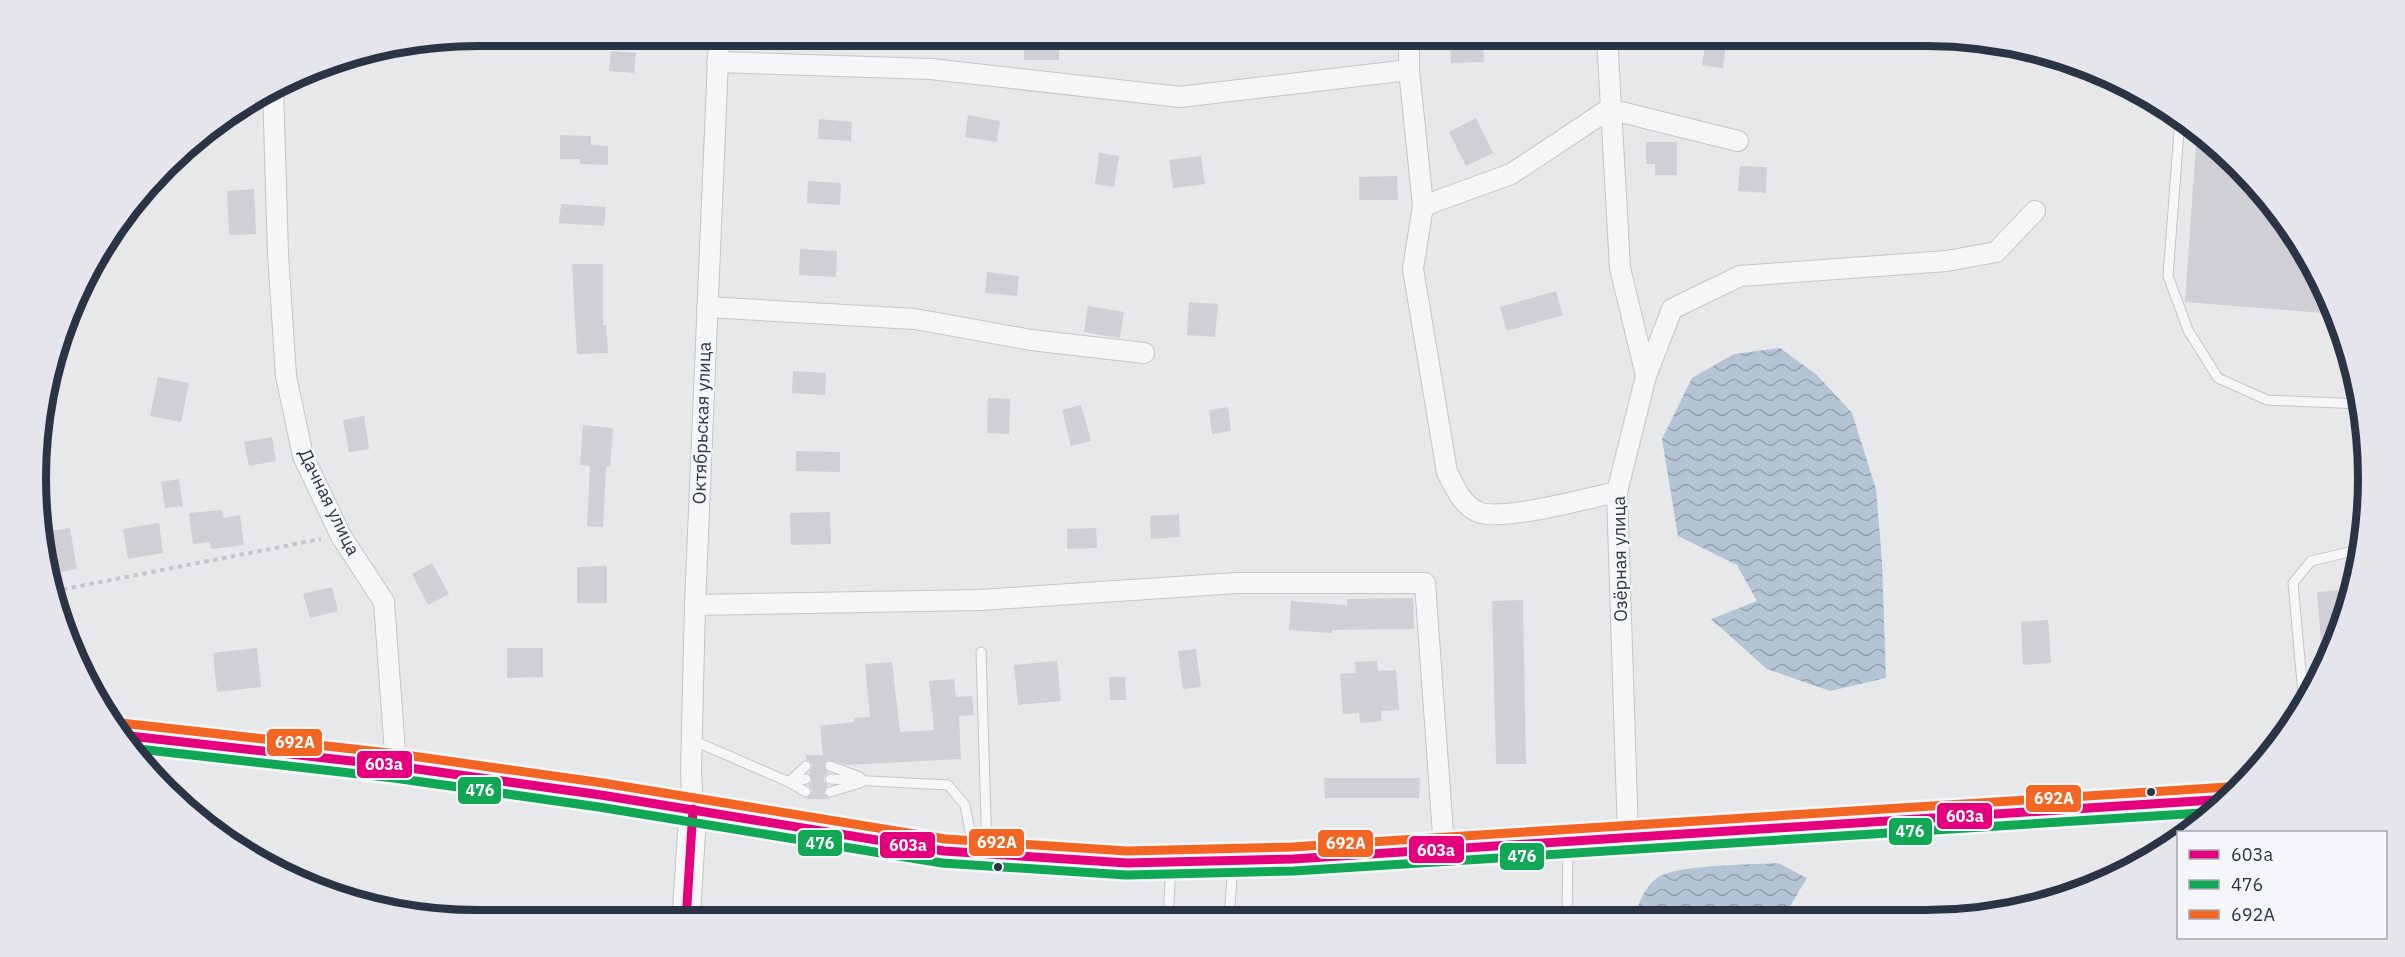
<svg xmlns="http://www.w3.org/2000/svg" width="2405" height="957" viewBox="0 0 2405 957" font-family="'IBM Plex Sans',sans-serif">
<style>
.water{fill:url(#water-waves)}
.building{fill:#ced0d3}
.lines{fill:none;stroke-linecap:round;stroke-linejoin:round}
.service-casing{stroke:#c4c6c8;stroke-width:11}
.minor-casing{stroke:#c4c6c8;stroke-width:22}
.tertiary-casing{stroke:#c4c6c8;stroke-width:26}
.secondary-casing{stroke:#c4c6c8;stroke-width:29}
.path{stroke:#c5c6ca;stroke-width:4;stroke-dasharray:4.5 4.5;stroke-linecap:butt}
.service{stroke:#f5f6f7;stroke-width:9}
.minor{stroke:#f5f6f7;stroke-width:20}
.tertiary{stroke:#f5f6f7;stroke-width:24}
.secondary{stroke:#f8f8f8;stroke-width:27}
.bus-1-casing{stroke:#f4f6f9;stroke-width:14}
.bus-2-casing{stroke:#f4f6f9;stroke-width:14}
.bus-3-casing{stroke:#f4f6f9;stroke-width:14}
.bus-1{stroke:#e5007d;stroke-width:9}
.bus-2{stroke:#10a855;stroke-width:9}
.bus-3{stroke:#f26522;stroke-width:9}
.bus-dot{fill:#2b3445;stroke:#f4f6f9;stroke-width:2}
.labels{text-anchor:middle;stroke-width:5;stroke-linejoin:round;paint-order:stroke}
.street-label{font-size:18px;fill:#2b3445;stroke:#f4f6f9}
.rim{fill:none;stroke:#2b3445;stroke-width:8}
.line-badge{stroke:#f4f6f9;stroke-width:2}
.badge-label{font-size:16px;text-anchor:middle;font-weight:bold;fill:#fff}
</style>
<defs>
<pattern id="water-waves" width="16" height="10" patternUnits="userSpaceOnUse" patternTransform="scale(1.5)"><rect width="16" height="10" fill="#b4c4d5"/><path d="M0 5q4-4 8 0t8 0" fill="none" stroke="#93a0af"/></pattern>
</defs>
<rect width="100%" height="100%" fill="#e6e8ea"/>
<!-- water -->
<g class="water">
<path d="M1780,348L1817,375L1852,413L1876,489L1882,561L1886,678L1830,691L1767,669L1711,619L1757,601L1737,565L1678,536L1662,439L1692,378L1734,354Z"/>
<path d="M1778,863L1807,878L1783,918H1635C1639,902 1643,889 1657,878C1677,864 1752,865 1778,863Z"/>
</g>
<!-- building -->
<g class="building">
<rect x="1024" y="36" width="35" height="24"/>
<path d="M1483,40L1484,62L1451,63L1450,42Z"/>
<path d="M1706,40L1726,43L1723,68L1702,65Z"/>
<path d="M611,51L636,53L634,73L609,71Z"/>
<path d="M968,115L1000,121L997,142L965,137Z"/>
<path d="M1476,118L1493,153L1466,166L1449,132Z"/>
<path d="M819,119L852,122L851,141L818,139Z"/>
<path d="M2197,131L2218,146L2277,209L2323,282L2335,314L2185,302Z"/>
<path d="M560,135L591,136V145L608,146V165L580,164V159H560Z"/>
<path d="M1646,142H1677V175H1655V164H1646Z"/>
<path d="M1099,153L1119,156L1114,187L1095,184Z"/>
<path d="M1201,156L1205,184L1173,188L1169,160Z"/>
<path d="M1740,166L1767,167L1766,193L1738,191Z"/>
<path d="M1397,176L1398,200H1359V177Z"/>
<path d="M808,181L841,183L840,205L807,203Z"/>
<path d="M254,189L256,234L229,235L227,191Z"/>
<path d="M561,204L606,207L604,226L559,223Z"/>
<path d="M800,249L837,251L836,277L799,275Z"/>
<path d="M572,264H603V325H606L608,353L577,354Z"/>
<path d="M987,272L1019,276L1017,296L985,293Z"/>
<path d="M1556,291L1563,315L1507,331L1500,307Z"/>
<path d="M1189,302L1218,304L1215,337L1187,335Z"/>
<path d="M1088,306L1124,312L1120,338L1084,332Z"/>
<path d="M793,371L826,373L825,395L792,393Z"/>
<path d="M158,377L189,383L181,422L150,416Z"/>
<path d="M988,398L1010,399L1009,434L987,433Z"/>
<path d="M1081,405L1091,441L1071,446L1062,410Z"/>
<path d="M1228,407L1231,431L1212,434L1209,410Z"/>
<path d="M364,416L369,449L349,452L343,420Z"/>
<path d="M583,425L613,428L610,467H606L603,527L587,526L590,466L580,465Z"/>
<path d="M272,437L276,461L249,466L244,442Z"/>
<path d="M796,451L840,452V472L796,471Z"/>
<path d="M179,479L183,506L165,508L161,482Z"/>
<path d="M222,510L223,518L240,515L244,545L211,549L210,542L193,544L189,513Z"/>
<path d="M830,512L831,544L791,545L790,513Z"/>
<path d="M1179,514L1180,537L1151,539L1150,516Z"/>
<path d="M159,523L163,553L128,559L123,529Z"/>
<path d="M70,528L77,569L48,574L44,564L43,532Z"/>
<path d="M1096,528L1097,548L1067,549V529Z"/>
<path d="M432,563L449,594L428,605L412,574Z"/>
<path d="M607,566V603H577V567Z"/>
<path d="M332,587L338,611L310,618L303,594Z"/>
<path d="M2353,589L2346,620L2323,666L2317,592Z"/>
<path d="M1413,598L1414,629L1332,630V633L1289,630L1291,601L1347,605V599Z"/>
<path d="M1523,600L1526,764H1496L1492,601Z"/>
<path d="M2048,620L2051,663L2023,665L2021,622Z"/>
<path d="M257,648L261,687L217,692L213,653Z"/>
<path d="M507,648H543V677L507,678Z"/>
<path d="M1196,649L1201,687L1183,689L1178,651Z"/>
<path d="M1057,661L1061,701L1018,705L1014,665Z"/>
<path d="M1377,661L1378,671L1396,670L1399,710L1381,711L1382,721L1360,723L1359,713L1343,714L1340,674L1356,673L1355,662Z"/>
<path d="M892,662L900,732L934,730L929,681L954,679L956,697L972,696L974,715L959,716L961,759L846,765L828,760L824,764L828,773L824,776V782L828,785L823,793L830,799H806L813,791L808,785L812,781L809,773L813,765L806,759V755H823L820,726L854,722V718L870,717L865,664Z"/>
<path d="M1109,677H1125L1126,700H1110Z"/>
<path d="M1324,778H1420L1419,798H1325Z"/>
</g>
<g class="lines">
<!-- service casing -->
<g class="service-casing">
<g id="service">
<path d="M2180,118L2168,276L2188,330L2218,378L2267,400L2361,404"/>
<path d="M981,652L987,853"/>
<path d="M2304,705L2293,583L2311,561L2362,549"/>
<path d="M692,740L789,782L806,766"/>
<path d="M830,766L860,777"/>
<path d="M806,779L789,782L806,792"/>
<path d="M830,779L948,785L965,805L974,852"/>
<path d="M830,792L860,783"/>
<path d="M1567,918L1568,843"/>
<path d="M1168,919L1171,865"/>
<path d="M1229,919L1233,864"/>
</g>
</g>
<!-- minor casing -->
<g class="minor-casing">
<g id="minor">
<path d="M1409,36V70L1423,206L1413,269L1447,472C1454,486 1462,505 1478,512C1502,522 1588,498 1617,492"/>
<path d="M1607,36L1620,268L1646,376L1617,492L1628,836"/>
<path d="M717,62L931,69L1180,97L1409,70"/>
<path d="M273,88L278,254L286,376L303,456L341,536L384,602L396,766"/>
<path d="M1423,206L1511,174L1609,109L1738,141"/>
<path d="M707,307L915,319L1031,340L1144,353"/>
<path d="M1646,376L1672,309L1740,276L1947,261L1996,252L2035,211"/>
<path d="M695,605L980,600L1237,583H1425L1444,848"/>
<path d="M693,809L691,772L695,605L719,36"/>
</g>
</g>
<!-- tertiary casing -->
<g class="tertiary-casing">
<path id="tertiary" d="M120,735L424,770L693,809"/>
</g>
<!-- secondary casing -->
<g class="secondary-casing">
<path id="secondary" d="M686,920L693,809L974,854L1127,863H1204L2229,799"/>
</g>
<!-- path -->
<path class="path" d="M54,591L321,539"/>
<!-- service -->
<use href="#service" class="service"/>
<!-- minor -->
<use href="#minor" class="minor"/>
<!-- tertiary -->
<use href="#tertiary" class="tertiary"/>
<!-- secondary -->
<use href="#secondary" class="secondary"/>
<!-- bus-1 casing -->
<g class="bus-1-casing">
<g id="bus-1">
<path d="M121,735L396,766L601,795L944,851L1127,863L1293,859L2229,799"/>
<path d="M686,920L693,809"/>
</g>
</g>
<!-- bus-2 casing -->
<g class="bus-2-casing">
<path id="bus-2" d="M130,748L394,778L599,807L942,863L1126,875L1294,871L2217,812"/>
</g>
<!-- bus-3 casing -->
<g class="bus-3-casing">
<path id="bus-3" d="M121,723L398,754L603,783L945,839L1127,851L1292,847L2228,787"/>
</g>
<!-- bus-1 -->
<use href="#bus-1" class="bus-1"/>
<!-- bus-2 -->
<use href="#bus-2" class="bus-2"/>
<!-- bus-3 -->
<use href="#bus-3" class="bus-3"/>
</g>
<!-- markers -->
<g class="bus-dot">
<circle cx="2151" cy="792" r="5"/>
<circle cx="998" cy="867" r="5"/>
</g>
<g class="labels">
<!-- street labels -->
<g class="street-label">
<text transform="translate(702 423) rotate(-88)" y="6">Октябрьская улица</text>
<text transform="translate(329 502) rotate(64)" y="6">Дачная улица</text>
<text transform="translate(1620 559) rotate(-91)" y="6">Озёрная улица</text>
</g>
</g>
<!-- crop -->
<path d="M0 0H2405V957H0ZM478 46H1926A432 432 0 0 1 2358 478V478A432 432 0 0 1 1926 910H478A432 432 0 0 1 46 478V478A432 432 0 0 1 478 46Z" fill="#e4e6eb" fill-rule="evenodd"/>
<path class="rim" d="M478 46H1926A432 432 0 0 1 2358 478V478A432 432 0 0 1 1926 910H478A432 432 0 0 1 46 478V478A432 432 0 0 1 478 46Z"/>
<g class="line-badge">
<rect x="266" y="728" width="57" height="29" rx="6" fill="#f26522"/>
<rect x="356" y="750" width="57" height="29" rx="6" fill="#e5007d"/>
<rect x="457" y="776" width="45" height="29" rx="6" fill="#10a855"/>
<rect x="2025" y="784" width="57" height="29" rx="6" fill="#f26522"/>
<rect x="1936" y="802" width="57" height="28" rx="6" fill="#e5007d"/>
<rect x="1888" y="817" width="45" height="29" rx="6" fill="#10a855"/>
<rect x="968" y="828" width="57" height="29" rx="6" fill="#f26522"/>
<rect x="797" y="829" width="46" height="28" rx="6" fill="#10a855"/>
<rect x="1317" y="829" width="57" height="29" rx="6" fill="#f26522"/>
<rect x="879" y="831" width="57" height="28" rx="6" fill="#e5007d"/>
<rect x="1408" y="835" width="57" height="29" rx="6" fill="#e5007d"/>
<rect x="1499" y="842" width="46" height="29" rx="6" fill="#10a855"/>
</g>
<g class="badge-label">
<text x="295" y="748">692А</text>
<text x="384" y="770">603а</text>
<text x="480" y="796">476</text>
<text x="2054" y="804">692А</text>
<text x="1965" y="822">603а</text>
<text x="1910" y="837">476</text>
<text x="997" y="848">692А</text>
<text x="820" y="849">476</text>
<text x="1346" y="849">692А</text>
<text x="908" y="851">603а</text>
<text x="1436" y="856">603а</text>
<text x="1522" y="862">476</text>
</g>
<!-- legend -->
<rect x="2177" y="831" width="210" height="108" fill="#f4f6f9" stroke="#a4a8b1" stroke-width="1.5"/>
<rect x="2189" y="850" width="30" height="9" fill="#e5007d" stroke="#a4a8b1" stroke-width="1.5"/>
<text x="2231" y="861" font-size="18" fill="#2b3445">603а</text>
<rect x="2189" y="880" width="30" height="9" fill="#10a855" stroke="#a4a8b1" stroke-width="1.5"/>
<text x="2231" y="891" font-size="18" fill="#2b3445">476</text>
<rect x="2189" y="910" width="30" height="9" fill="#f26522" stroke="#a4a8b1" stroke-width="1.5"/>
<text x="2231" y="921" font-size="18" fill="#2b3445">692А</text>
</svg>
